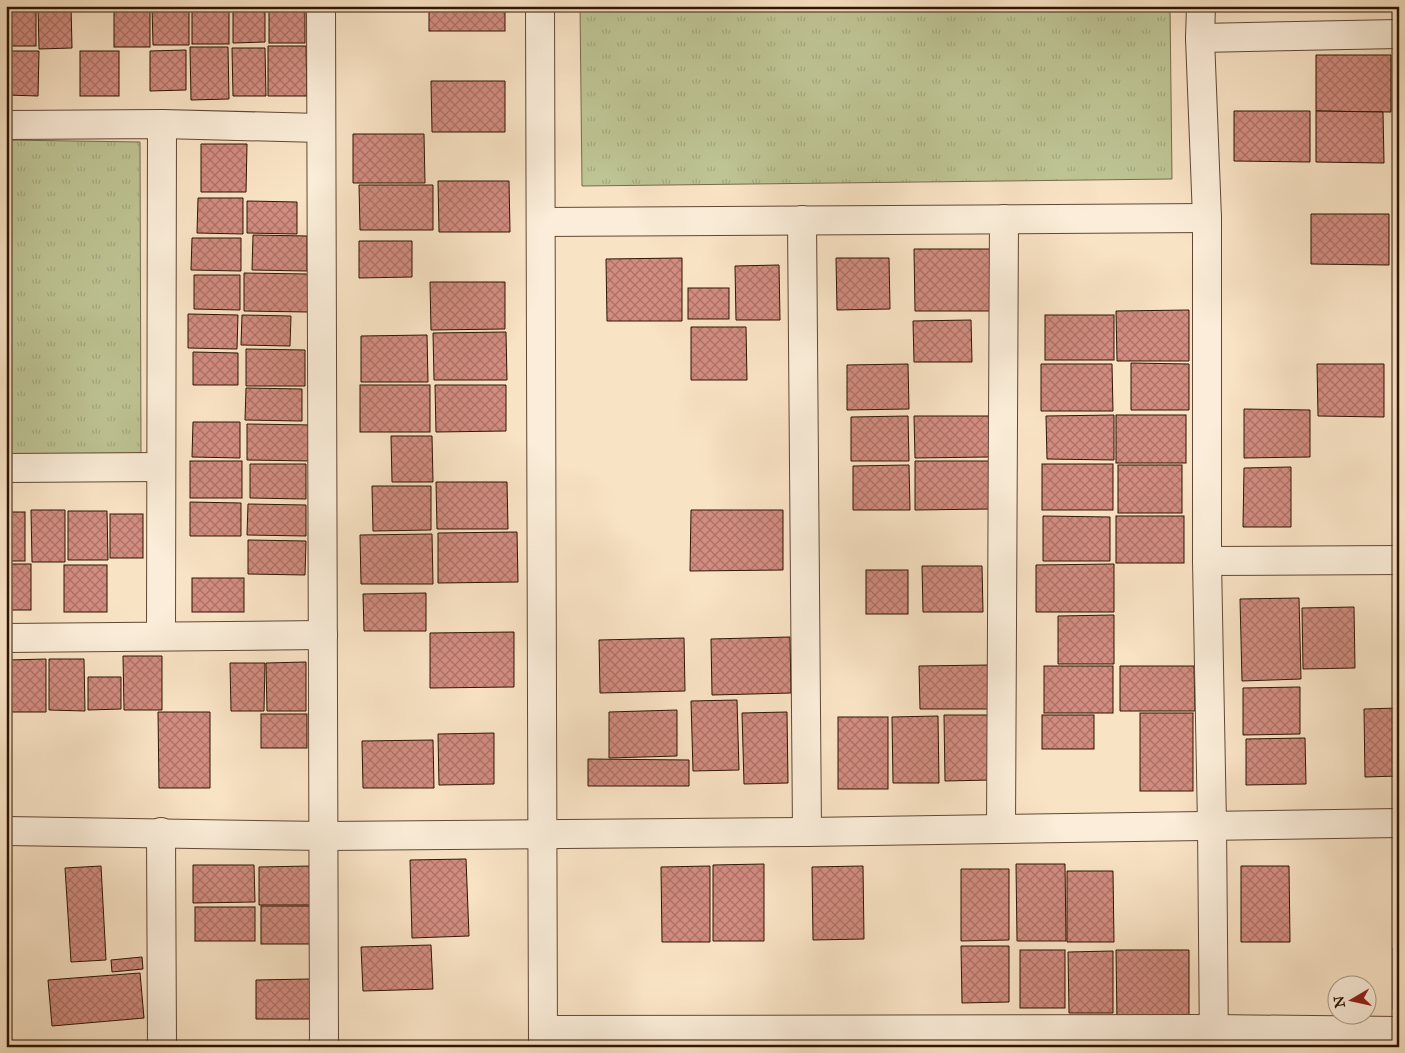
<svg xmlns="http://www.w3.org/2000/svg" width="1405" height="1053" viewBox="0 0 1405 1053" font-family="'IM FELL Great Primer',serif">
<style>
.grass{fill:url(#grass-tufts);stroke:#766c4c}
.building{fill:url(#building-cross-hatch);stroke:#2e1503}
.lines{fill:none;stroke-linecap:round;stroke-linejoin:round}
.street-casing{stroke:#614834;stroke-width:30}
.street{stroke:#fbedd9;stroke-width:28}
</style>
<defs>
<pattern id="grass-tufts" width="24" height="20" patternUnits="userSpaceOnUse" patternTransform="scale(1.25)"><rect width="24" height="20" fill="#bec494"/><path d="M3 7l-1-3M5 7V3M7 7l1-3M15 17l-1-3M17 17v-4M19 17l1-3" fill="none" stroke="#a4a87e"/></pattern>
<pattern id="building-cross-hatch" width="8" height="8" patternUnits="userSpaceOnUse" patternTransform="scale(1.25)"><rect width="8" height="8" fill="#d28c80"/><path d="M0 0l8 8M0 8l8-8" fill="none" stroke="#ab7167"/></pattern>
</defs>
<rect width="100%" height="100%" fill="#f9e3c5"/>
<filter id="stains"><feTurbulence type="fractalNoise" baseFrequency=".004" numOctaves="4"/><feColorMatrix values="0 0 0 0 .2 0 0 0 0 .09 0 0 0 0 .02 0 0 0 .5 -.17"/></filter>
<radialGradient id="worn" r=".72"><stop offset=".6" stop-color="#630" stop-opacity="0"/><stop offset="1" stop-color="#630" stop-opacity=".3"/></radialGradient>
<!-- grass -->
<g class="grass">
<path d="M580,6H1170L1172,179L582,186Z"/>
<path d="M6,140L140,142L141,457L6,456Z"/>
</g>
<!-- building -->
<g class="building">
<rect x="6" y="6" width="30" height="40"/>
<path d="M38,6H71L72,48L39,49Z"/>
<rect x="114" y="6" width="36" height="41"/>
<path d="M152,6H189V45H153Z"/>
<rect x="192" y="6" width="37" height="38"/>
<path d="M233,6H265V42L233,43Z"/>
<rect x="269" y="6" width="36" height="37"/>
<rect x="429" y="6" width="76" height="25"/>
<path d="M268,46H306L307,96H268Z"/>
<path d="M190,47H228L229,99L191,100Z"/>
<path d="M232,48H265L266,96H233Z"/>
<path d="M186,50V90L150,91V51Z"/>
<path d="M6,51H39L38,96L6,95Z"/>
<rect x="80" y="51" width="39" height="45"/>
<path d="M1316,55H1391V112L1316,111Z"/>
<path d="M431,81H505V132H432Z"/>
<path d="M1234,111H1310V162L1234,161Z"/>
<path d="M1316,111L1383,112L1384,163L1316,162Z"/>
<path d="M353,134H424L425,183H353Z"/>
<path d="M201,144H247L246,192H201Z"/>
<path d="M438,181H509L510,232H439Z"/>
<path d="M359,185H433V230H360Z"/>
<path d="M198,198H243V234L197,233Z"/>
<path d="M247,201L297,202V234L247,233Z"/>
<path d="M1311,214H1389V265L1311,264Z"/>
<path d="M253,235L307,236V271L252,270Z"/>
<path d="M192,238H241V271L191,270Z"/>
<path d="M359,241H412V277L359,278Z"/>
<path d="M914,249H996L997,311H915Z"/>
<path d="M682,258V321H607L606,259Z"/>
<path d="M836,258H889L890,309L837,310Z"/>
<path d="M779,265L780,320H736L735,266Z"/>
<path d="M244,273L308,274V312L244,311Z"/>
<path d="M194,275H240V310L194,309Z"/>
<path d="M430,282H505V329L431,330Z"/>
<rect x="688" y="288" width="41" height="31"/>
<path d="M1189,310V361H1117L1116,311Z"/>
<path d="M188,314L238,315L237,349L188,348Z"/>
<path d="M242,315L291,316L290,346L241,345Z"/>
<rect x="1045" y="315" width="69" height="45"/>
<path d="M971,320L972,362H914L913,321Z"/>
<path d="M691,327H746L747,380H691Z"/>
<path d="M506,332L507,380H434L433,333Z"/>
<path d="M427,335L428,382H361V336Z"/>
<path d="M246,349L305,350V386H246Z"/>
<path d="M193,352L238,353V385H193Z"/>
<path d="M1131,363L1189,364V410H1131Z"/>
<path d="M908,364L909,409L847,410V365Z"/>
<path d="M1041,364H1112L1113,411H1041Z"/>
<path d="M1317,364H1384V417L1318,416Z"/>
<rect x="360" y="385" width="70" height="47"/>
<path d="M435,385H506V431L436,432Z"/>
<path d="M246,388L302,389V421L245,420Z"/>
<path d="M1244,409L1310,410V457L1244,458Z"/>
<path d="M1114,415V460L1047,459L1046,416Z"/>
<rect x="1116" y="415" width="70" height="48"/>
<path d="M908,416L909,461H851V417Z"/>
<path d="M914,416H989V457L915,458Z"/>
<path d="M193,422H240V458L192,457Z"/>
<path d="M247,424L313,425L312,461L247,460Z"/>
<path d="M391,436H432L433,482H392Z"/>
<rect x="190" y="461" width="52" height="37"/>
<path d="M915,461H990V509L915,510Z"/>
<path d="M250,464H306V499L250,498Z"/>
<rect x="1042" y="464" width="71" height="46"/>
<path d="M909,465L910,510H853V466Z"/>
<rect x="1118" y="465" width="64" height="48"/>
<path d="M1291,467V527H1243L1244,468Z"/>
<path d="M436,482H507L508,529H437Z"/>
<path d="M372,486H431V530L373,531Z"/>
<path d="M190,502L241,503V536H190Z"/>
<path d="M248,504L306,505V536L247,535Z"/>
<path d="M31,510H65V562H32Z"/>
<path d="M691,510H783V570L690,571Z"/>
<path d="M68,511H107L108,560H68Z"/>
<rect x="6" y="512" width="19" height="49"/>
<rect x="110" y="514" width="33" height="44"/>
<path d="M1043,516L1110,517V561H1043Z"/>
<rect x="1116" y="516" width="68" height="47"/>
<path d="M517,532L518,582L438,583V533Z"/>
<path d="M432,534L433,584H361L360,535Z"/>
<path d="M248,540L306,541L305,575L248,574Z"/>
<rect x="6" y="564" width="25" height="46"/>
<path d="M1114,564V612H1036V565Z"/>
<rect x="64" y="565" width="43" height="47"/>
<path d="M922,566H982L983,612H923Z"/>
<rect x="866" y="570" width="42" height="44"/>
<rect x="192" y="578" width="52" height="34"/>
<path d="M426,593V631H364L363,594Z"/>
<path d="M1299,598L1301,679L1242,681L1240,599Z"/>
<path d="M1354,607L1355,668L1303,669L1302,608Z"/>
<path d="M1114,615V664H1058V616Z"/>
<path d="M514,632V687L430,688V633Z"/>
<path d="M790,637L791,693L712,695L711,639Z"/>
<path d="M684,638L685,691L600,693L599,640Z"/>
<path d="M123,656H162V710H124Z"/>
<path d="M46,659V712H9V660Z"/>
<path d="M49,659H84L85,711L49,710Z"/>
<path d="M306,662V711H267L266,663Z"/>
<path d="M230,663H265L264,711H231Z"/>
<path d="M989,665L990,709H920L919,666Z"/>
<rect x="1044" y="666" width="69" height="47"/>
<path d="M1120,666H1194L1195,711H1120Z"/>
<path d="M88,677H121V709L88,710Z"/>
<path d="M1300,687V734L1243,735V688Z"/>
<path d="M737,700L739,770L693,771L691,701Z"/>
<path d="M1399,708V776L1365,777L1364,709Z"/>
<path d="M677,710V756L609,758V712Z"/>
<path d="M158,712H210V788H159Z"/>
<path d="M787,712L788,783L744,784L742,713Z"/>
<rect x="1140" y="713" width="53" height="78"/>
<rect x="261" y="714" width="46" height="34"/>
<path d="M944,715H990L991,780L945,781Z"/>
<rect x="1042" y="715" width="52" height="34"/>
<path d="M938,716L939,783H893L892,717Z"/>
<rect x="838" y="717" width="50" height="72"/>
<path d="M494,733V784L439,785L438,734Z"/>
<path d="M1305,738L1306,784L1246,785V739Z"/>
<path d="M433,740L434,788H363L362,741Z"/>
<path d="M588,759L689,760V786H588Z"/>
<path d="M466,859L469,936L412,938L410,860Z"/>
<path d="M764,864V941H713V865Z"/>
<path d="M1016,864H1065L1066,941H1017Z"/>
<path d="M193,865H254L255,902L193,903Z"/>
<path d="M101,866L106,960L71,962L65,868Z"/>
<path d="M311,866V905H259V867Z"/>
<path d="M710,866V942H662L661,867Z"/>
<path d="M863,866L864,939L813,940L812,867Z"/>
<path d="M1241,866H1289L1290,942H1241Z"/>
<path d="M961,869H1009V940L961,941Z"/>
<path d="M1067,871H1113L1114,942H1067Z"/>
<rect x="261" y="906" width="50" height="38"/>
<rect x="195" y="907" width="60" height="34"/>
<path d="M431,945L433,989L363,991L361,947Z"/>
<path d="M961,946H1009V1002L962,1003Z"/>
<rect x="1393" y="948" width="6" height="61"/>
<rect x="1020" y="950" width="45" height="58"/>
<path d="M1116,950H1189V1021H1117Z"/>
<path d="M1113,951V1013H1069L1068,952Z"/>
<path d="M142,957L143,969L112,972L111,960Z"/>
<path d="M140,973L144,1018L52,1026L48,980Z"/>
<path d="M311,979L312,1019H256V980Z"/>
<rect x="436" y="1042" width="69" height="5"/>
<path d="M429,1045V1047H360Z"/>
</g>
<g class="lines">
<!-- street casing -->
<g class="street-casing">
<g id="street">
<path d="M321,6L324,1047"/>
<path d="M540,6L543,1047"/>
<path d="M1201,6L1200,38L1207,218V561L1212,825L1214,1047"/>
<path d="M1200,38L1399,34"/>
<path d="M6,125L162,124L320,128"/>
<path d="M802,220L807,832"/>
<path d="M541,222L1207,218"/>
<path d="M6,468L161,467"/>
<path d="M1207,561L1399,560"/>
<path d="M161,636L162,124"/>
<path d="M6,638L323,635"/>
<path d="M1001,828L1004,219"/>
<path d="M6,831L324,836L807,832L1399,823"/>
<path d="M161,832L162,1047"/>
<path d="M543,1030L1214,1029L1399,1031"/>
</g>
</g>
<!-- street -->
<use href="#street" class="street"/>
</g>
<!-- margin -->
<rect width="1405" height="1053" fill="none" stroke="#f9e3c5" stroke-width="25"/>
<rect x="8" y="8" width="1390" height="1038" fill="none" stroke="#2e1503" stroke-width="2.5"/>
<rect x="12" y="12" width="1380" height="1028" fill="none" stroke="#2e1503"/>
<!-- north arrow -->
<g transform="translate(1352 1000) rotate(261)"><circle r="24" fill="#fbedd9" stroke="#a99783"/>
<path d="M0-4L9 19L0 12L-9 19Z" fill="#8f2418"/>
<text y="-8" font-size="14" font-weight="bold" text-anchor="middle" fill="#2e1503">N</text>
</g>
<rect width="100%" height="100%" filter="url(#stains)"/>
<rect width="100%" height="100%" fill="url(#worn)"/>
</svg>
